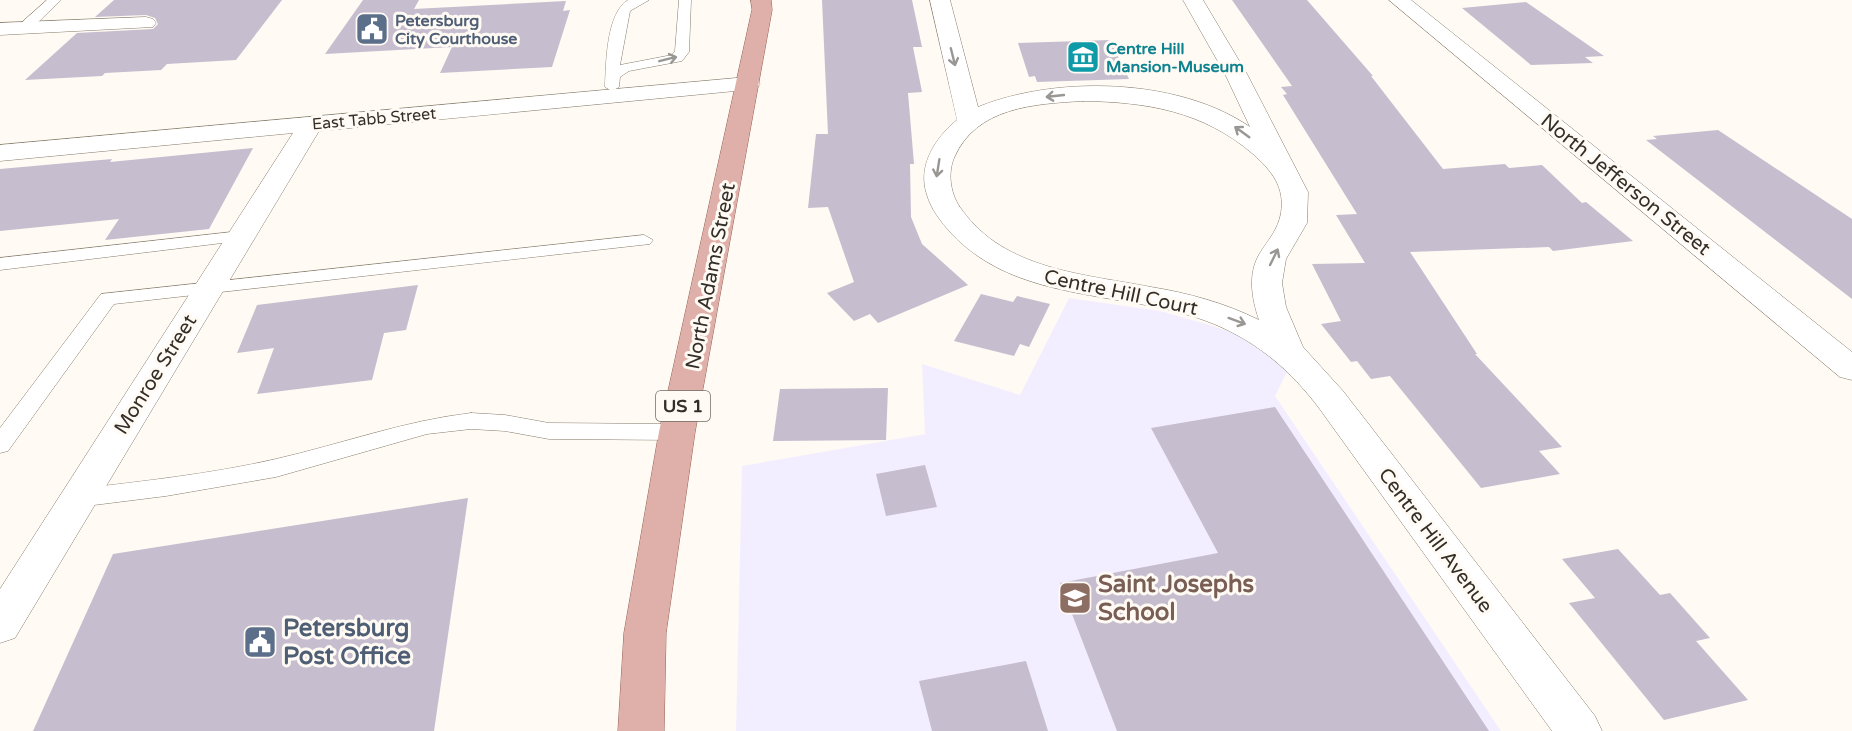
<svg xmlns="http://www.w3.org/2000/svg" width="1852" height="731" viewBox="0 0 1852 731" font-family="'Varela Round',sans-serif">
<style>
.education{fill:#f3eeff}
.building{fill:#c6bdcf}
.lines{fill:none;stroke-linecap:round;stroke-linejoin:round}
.lane-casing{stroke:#867c6c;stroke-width:1}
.street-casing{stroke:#867c6c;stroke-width:1}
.primary-casing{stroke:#956056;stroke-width:1}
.lane{fill:#fff;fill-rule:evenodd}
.street{fill:#fff;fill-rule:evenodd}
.primary{fill:#dfb0a9;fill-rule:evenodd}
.oneway{stroke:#999794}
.labels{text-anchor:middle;stroke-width:6;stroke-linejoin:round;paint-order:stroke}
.far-service-label{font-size:16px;font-weight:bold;fill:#4e5e75;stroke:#fffaf3;text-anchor:start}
.far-culture-label{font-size:16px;font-weight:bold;fill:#0d838f;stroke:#fffaf3;text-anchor:start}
.far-street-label{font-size:16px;fill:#332f28;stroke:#fffaf3}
.shield{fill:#fffaf3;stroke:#706c65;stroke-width:1.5}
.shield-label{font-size:18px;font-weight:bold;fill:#332f28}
.street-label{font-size:20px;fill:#332f28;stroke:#fffaf3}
.near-education-label{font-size:24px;font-weight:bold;fill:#785e54;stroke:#fffaf3;text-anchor:start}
.near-service-label{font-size:24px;font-weight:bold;fill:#4e5e75;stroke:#fffaf3;text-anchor:start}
</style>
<rect width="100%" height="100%" fill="#fffaf3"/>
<!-- education -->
<path class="education" d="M1069,298L1160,311L1210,325L1247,338L1288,370L1275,396L1501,731H736L742,466L925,434L922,364L1020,395Z"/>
<!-- building -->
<g class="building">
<path d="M114,0H282L236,60L167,64L161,70L105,73L102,76L25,80L77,33L153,29L158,24L155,18L146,15L95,17Z"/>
<path d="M363,0H419L414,9L566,1L563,11L570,10L552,67L440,73L452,47L325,54Z"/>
<path d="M822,0H912L922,47H913L922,92L908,93L914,164H910L911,217L922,244L968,285L878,323L870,314L854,321L827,293L854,282L828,207L808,208L816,134H828Z"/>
<path d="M1232,0H1307L1373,76H1371L1443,169L1505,164L1509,168L1542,165L1582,203L1586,202L1633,241L1553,251L1549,247L1410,252L1477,354H1475L1562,447L1539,451L1560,474L1481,488L1390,376L1371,379L1357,361L1351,362L1321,324L1341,321L1312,264L1365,263L1336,215L1357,214L1283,95L1287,94L1281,87L1292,86Z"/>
<path d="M1526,2L1604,56L1585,57L1593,63L1531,65L1462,8Z"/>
<path d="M1110,40L1129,79L1037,82L1035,76L1029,77L1018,43Z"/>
<path d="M1718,130L1852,219V299L1646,140L1657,139L1653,136Z"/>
<path d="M253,148L209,229L105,240L119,219L0,231V169L112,159L110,162Z"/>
<path d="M418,285L406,330L384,333L372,380L257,394L274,348L237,353L257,305Z"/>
<path d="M981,294L1013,302L1017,296L1050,304L1029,347L1020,344L1014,356L954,341Z"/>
<path d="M888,388L886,440L773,441L780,389Z"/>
<path d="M1275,407L1359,534L1489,731H1117L1060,583L1218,553L1151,428Z"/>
<path d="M925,465L937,507L886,516L876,474Z"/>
<path d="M468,498L434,731H33L113,554Z"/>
<path d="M1618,549L1660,595L1670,593L1710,638L1696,641L1748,700L1664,720L1569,603L1595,598L1562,559Z"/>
<path d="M1026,661L1048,731H932L919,681Z"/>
</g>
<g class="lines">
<!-- lane casing -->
<g class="lane-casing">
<g id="lane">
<path d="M47,0H61L29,31H19V25Z"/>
<path d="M628,0H649L630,11L620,65L672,55L675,51L679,0H691L689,52L682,61L629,71L620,77L619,87L612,91L605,87C606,64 606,13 628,0Z"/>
<path d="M241,231L250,236L247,240L0,270V258Z"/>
<path d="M644,235L653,240L650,244L114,304L8,451L0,453V428L101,294Z"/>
<path d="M471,413L505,415L549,423L677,424L685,426L688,432L685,438L677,440L549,439L505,431L471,429L427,434L276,477L166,496L78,507L70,505L66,498L70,491L78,489C144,481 211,474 276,459C342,444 403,421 471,413Z"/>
</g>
</g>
<!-- street casing -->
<g class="street-casing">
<g id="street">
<path d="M930,0H950L978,107C1057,75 1179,78 1250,127L1225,74L1183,0H1203L1247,74L1308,192L1307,223L1286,259L1282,283L1286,307L1303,347L1343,391L1595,716L1602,731H1552L1319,408C1290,370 1259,343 1214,324C1129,289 1019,306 951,233C941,222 931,209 927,195C917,166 935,138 957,120ZM1083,101C1147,102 1203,111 1253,154C1272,171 1285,187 1281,213C1278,230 1268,240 1260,253C1247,274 1252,299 1259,320C1225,303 1188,293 1151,287C1084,274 1005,270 962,210C951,196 947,175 954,158C976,107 1034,104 1083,101Z"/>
<path d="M1389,0H1411L1852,352V380L1840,377Z"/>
<path d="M146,17L153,19L156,23L153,27L0,35V23Z"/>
<path d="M748,77L756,79L760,84L756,89L319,131L15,638L0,643V589L293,133L0,161V145Z"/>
</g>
</g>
<!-- primary casing -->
<g class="primary-casing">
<path id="primary" d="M751,0H771L772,10L695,432L666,633L664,731H618L624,633L659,432L752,10Z"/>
</g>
<!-- lane -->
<use href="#lane" class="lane"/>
<!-- street -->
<use href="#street" class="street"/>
<!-- primary -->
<use href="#primary" class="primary"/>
</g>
<!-- one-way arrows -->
<defs><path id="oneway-shaft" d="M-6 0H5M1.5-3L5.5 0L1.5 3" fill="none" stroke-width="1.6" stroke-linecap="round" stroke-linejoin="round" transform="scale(1.5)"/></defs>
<g class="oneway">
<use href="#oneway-shaft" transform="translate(953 57) rotate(76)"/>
<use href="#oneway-shaft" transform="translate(668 59) rotate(-14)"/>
<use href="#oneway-shaft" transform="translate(1055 96) rotate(174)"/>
<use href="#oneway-shaft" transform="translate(1242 132) rotate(-144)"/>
<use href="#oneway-shaft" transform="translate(938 168) rotate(99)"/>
<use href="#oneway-shaft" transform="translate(1274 257) rotate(-64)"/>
<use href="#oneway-shaft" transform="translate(1237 321) rotate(20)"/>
</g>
<!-- icons -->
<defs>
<g id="civic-square" transform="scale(1.725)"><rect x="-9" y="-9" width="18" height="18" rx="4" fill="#5c6f8a" stroke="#fffaf3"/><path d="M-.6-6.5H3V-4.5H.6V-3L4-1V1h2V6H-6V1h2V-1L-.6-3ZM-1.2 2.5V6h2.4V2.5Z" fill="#fff"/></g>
<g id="museum-square" transform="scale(1.725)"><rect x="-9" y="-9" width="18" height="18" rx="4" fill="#0f9aa8" stroke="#fffaf3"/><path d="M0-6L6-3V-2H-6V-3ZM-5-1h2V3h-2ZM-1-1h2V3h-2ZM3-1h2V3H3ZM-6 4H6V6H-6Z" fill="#fff"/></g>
<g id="school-square" transform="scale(1.725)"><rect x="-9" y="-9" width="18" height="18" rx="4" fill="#8d6e63" stroke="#fffaf3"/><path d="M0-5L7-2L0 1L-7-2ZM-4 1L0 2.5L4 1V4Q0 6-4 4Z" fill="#fff"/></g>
</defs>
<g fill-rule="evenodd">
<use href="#civic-square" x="372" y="29"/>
<use href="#museum-square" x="1083" y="57"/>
<use href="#school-square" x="1075" y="598"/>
<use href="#civic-square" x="260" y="642"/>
</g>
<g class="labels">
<!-- far-service labels -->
<g class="far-service-label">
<text x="395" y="26">Petersburg<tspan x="395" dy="18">City Courthouse</tspan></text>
</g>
<!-- far-culture labels -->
<g class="far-culture-label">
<text x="1106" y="54">Centre Hill<tspan x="1106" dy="18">Mansion-Museum</tspan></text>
</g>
<!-- far-street labels -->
<g class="far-street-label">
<text transform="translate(374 118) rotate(-5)" y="6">East Tabb Street</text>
</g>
<!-- shield labels -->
<rect class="shield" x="656" y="391" width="54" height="30" rx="4.5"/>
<g class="shield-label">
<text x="683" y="412">US 1</text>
</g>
<!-- street labels -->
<g class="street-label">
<text transform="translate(1626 184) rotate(39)" y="7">North Jefferson Street</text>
<text transform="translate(710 276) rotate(-79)" y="7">North Adams Street</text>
<text transform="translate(1121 292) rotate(12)" y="7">Centre Hill Court</text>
<text transform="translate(155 374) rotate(-58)" y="7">Monroe Street</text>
<text transform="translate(1436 540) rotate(53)" y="7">Centre Hill Avenue</text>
</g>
<!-- near-education labels -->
<g class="near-education-label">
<text x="1098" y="592">Saint Josephs<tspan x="1098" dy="28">School</tspan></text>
</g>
<!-- near-service labels -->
<g class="near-service-label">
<text x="283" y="636">Petersburg<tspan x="283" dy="28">Post Office</tspan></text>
</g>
</g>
</svg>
